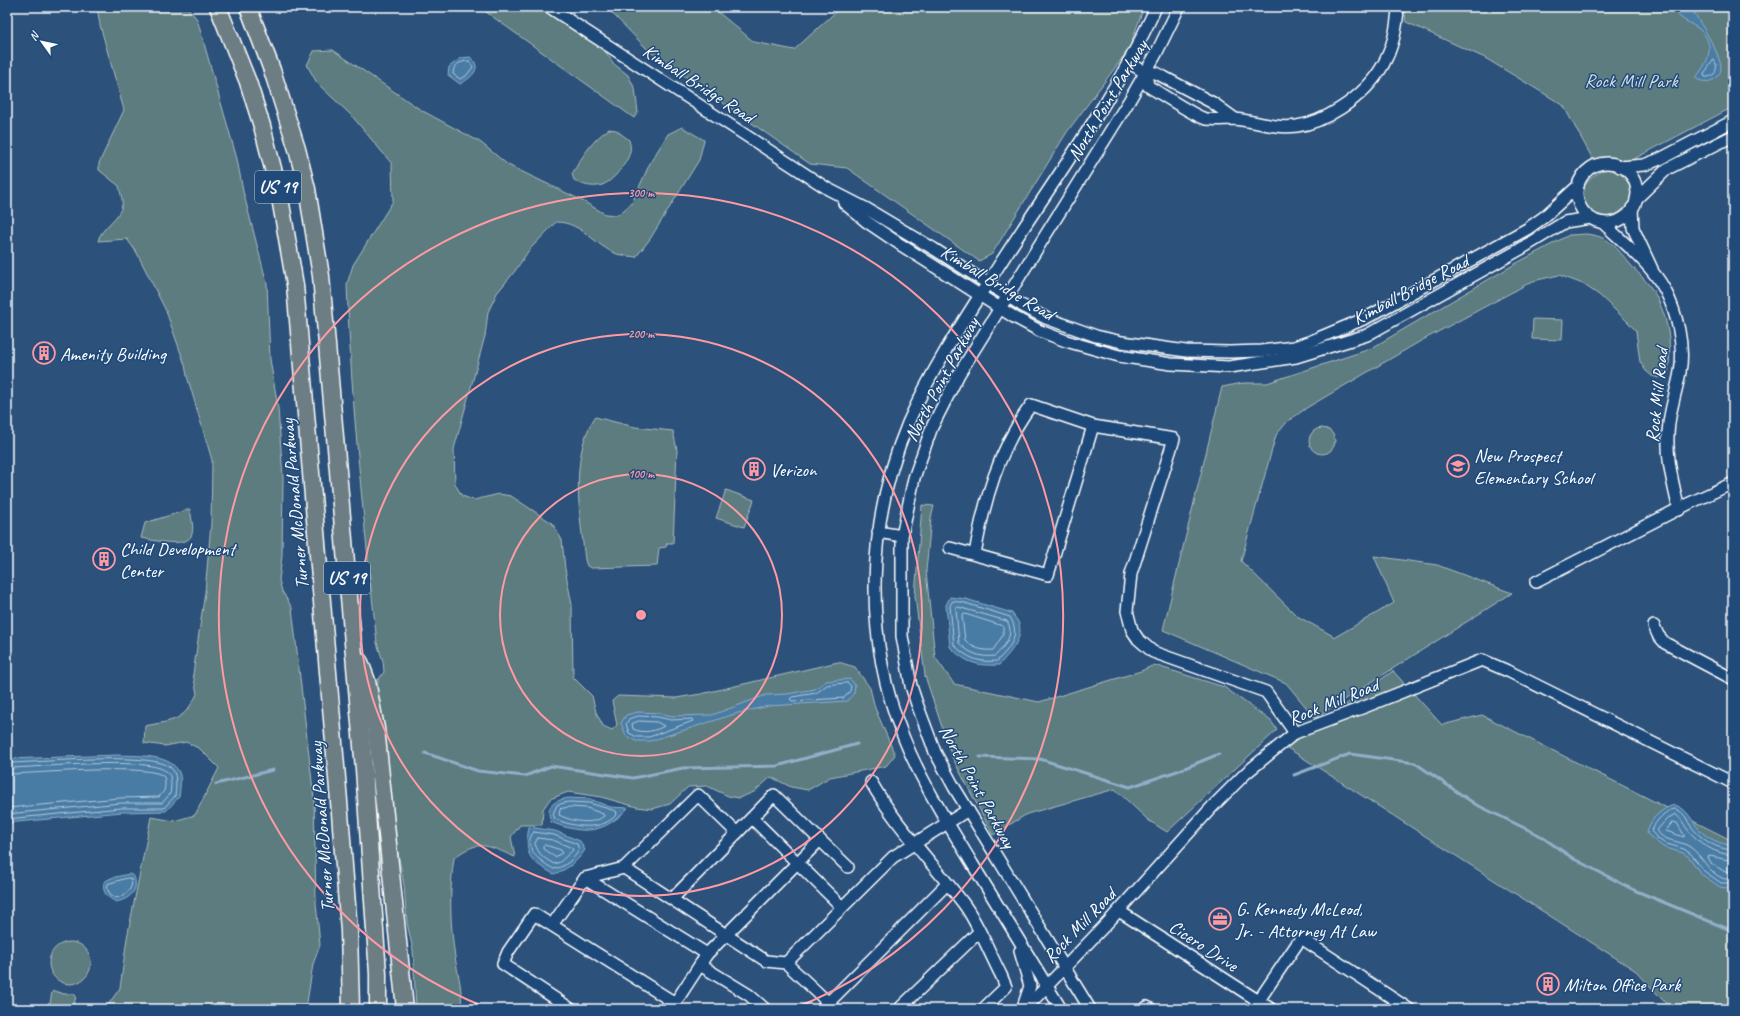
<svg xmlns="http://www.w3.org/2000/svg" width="1740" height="1016" viewBox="0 0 1740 1016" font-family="Caveat,sans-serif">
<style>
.green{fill:#5b7b80;stroke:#adbdc0}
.water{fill:#487ba5;stroke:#91b0c9}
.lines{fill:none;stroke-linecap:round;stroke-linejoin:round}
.shore{stroke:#b6cadb;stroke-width:1}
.stream{stroke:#91b0c9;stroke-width:3}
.minor-casing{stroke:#fff;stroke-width:14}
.highway-casing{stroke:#fff;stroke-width:19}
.minor{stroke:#1f4a7a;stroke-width:11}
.highway{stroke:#6c7e84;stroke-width:16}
.ring{fill:none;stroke:#ff9aa2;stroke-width:2}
.labels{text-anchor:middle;stroke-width:3;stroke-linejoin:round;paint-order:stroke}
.shield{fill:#1f4a7a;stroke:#bcc9d7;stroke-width:1}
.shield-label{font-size:18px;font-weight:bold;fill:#fff}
.park-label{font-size:19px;fill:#d6dedf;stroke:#1f4a7a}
.street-label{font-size:19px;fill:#fff;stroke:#1f4a7a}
.poi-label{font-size:19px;fill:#fff;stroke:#1f4a7a;text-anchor:start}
.centre{fill:#ff9aa2;stroke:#1f4a7a;stroke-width:2}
.ring-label{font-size:12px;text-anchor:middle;font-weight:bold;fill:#ff9aa2;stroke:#1f4a7a;stroke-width:3;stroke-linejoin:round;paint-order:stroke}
</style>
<rect width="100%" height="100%" fill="#2c517b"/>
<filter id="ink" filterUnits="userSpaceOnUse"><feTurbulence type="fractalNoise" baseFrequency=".025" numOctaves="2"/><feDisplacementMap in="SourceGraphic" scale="8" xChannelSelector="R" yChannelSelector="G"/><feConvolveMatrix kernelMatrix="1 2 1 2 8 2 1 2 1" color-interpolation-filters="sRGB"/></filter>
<g filter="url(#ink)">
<!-- green -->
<g class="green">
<path d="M97,7H187L197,19L237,159L243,191L267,284L270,359L278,408L283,478L282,556L279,580L282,591L292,608L314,799L316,903L320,945L313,964L306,1009H108V1005L120,988L127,938L151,817L174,821L195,815L219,768L200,749L186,742L165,746L144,743L145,726C174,720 183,722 197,694L193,674L205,592L211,524L212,460L187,376L185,365L166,311L137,253L127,239L98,241C101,227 120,219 122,205C123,200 120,192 119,186L99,170V163L124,110L100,25Z"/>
<path d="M479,7H543L586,36L605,51L614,64L628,75L635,89L638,112L634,118Z"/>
<path d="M606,7H712L754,42L794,50L841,7H1144L1129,49L1067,132L992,254L979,261L847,168L810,164L649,51Z"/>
<path d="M1404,7H1733V107L1613,170C1621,172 1632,176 1634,186C1636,192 1631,198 1628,203C1605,238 1556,196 1600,172L1563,105L1485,58L1406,22Z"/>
<path d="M333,50L421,110L480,142L508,165L581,200L605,214L618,215L632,203L650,163L668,134L682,127L704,140L699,160L650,239L636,257C630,256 622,256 617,254C595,246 582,222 556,222L529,250L515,271L497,293L488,312L485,336L454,449L455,484L462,496L474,500L499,494L511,496L552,523L562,540L565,569L572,605L573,677L592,696L596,712L603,726L612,730L617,725L612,701L618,696L676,698L701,694L838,662L855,667L870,688L875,708L895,755L886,766L830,777L808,790L791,787L771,777L754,792L739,798L728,796L707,786L688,787L670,804L652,809L637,807L601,797L568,792L550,799L543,809L542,825H520L511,837L515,857C488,846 479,838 454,858C449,891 450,924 455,957C458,975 463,991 461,1009H416L413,950L407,923L404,885L389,806L377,702L378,680L384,672L383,661L377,643C364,523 351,404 347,284L353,265L393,201L392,164L352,116L317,83L307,65L314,51Z"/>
<path d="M609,129L616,130L629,140C630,143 631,149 630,152C627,164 610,186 597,186C588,187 581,184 574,180L572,174C582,157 592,140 609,129Z"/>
<path d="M1586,234C1609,236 1616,247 1630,264C1640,275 1652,286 1658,300C1669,322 1672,348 1668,372L1659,378L1652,376L1646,371L1640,362L1636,331L1628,322L1599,295L1583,284L1559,275L1533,281L1419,342L1308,407L1288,421L1276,435L1241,561L1297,616L1335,637L1394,603L1374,556L1437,565L1512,593L1315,718L1286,683L1163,630L1222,387L1243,383H1267L1370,349L1515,264L1569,235Z"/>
<path d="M1533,319L1563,320L1562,340L1532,339Z"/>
<path d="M595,417L635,427L673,431L677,450L673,543H667L666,547L659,548L657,566L591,568L587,566L585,560C580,515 569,457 595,417Z"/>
<circle cx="1322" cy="441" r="13"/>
<path d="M726,490L754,500L744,527L716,518Z"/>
<path d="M922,505L934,506L931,518L926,571L935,657L954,684L1039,702L1141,671L1154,665L1224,687L1271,721L1277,730L1167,832L1148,820L1115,789L1027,814L993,835L952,757L925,676L915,596Z"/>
<path d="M190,509C191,516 194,527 192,534C188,549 153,540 141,538L145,523Z"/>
<path d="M1393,671L1442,725L1482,715L1733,841V1009H1671L1636,971L1286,747Z"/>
<circle cx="70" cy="963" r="21"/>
<path d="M55,991L64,994H74L76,996L73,1009H49L52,992Z"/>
</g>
<!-- water -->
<g class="water">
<path d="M1674,7H1690C1698,19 1721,54 1721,68C1721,73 1717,78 1713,80C1707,83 1700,81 1695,78C1708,64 1717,44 1699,29C1687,20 1680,22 1674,7Z"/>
<path d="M470,57C484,68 471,78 460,84L448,75L449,67L461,58Z"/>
<path d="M950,597L966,599L1012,613C1014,617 1018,620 1019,624C1024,639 1008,655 999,665C976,666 966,663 950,647L946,605Z"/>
<path d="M850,679L855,685L854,693L847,701L769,706L738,713L650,741H636L626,736L621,723L626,715L638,712L659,713L672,716L712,715L766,695L787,694L815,689L826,681Z"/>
<path d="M117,755C135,756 174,753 180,775C181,781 180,791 179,797L166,811L122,812L7,823L8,759Z"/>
<path d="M568,798L590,799L610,807L628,808C604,834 583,835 551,822C545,805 554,801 568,798Z"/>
<path d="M1675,805C1688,809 1691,820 1699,829C1709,840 1720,843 1733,846V886L1726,888L1720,887L1701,874L1689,857L1683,853L1663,847L1647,834C1648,820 1663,807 1675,805Z"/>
<path d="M529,827L555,831L580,841L585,850C577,862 568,869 554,874C529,861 524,855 529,827Z"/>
<path d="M129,874L134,876C139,891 130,899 116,902C107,897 102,893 104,882L111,878Z"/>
</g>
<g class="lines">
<!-- shore -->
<g class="shore">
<path d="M1714,60C1719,67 1716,78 1705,77L1704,74Z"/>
<path d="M469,61L473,67L466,76L460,79L453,74C453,65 460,61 469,61Z"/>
<path d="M953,601L965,603L1010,617C1021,635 1010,648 997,661C979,663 967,658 954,645L950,606Z"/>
<path d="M958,607L1007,621C1015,634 1005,646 995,656C980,658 969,653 959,643L956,609Z"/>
<path d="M965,614L1003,626V635L993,650C982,651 972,648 965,640L962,616Z"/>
<path d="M848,683L851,686L850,691L844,698L792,701L790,699L792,697L816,693L827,685Z"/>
<path d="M639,716L658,717L671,720L692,719L693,721L649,737H637L629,733L626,724L629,719Z"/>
<path d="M639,721L657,722L664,726C656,731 643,734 633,729L632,724Z"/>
<path d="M7,763C38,763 149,751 170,767C178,773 176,787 175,796L164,808H121L7,819"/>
<path d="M7,768C37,768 145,756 166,771C173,775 171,787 170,794L162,803H121L7,814"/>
<path d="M7,774C32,774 148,763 163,776C166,779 165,787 164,791L159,797L120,798L7,808"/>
<path d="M569,802L589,803L616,811L617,814C602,832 574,827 555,819L553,814L557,805Z"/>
<path d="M570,807L587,808L603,814L604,816C592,826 571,821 559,815L560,809Z"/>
<path d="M1673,822L1677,823L1684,835V837L1666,831Z"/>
<path d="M534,832L554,835L577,844L579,850C574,859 565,867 554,869C542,863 520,847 534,832Z"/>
<path d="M538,838L553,840L572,848L573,850L560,862L554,864C545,859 539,855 535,844Z"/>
<path d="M545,845L561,850L562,853L555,857L543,849V846Z"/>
<path d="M1733,850C1715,849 1701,839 1690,825C1686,818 1684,812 1675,809C1665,810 1656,821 1651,831L1657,838L1664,843L1684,849L1691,854L1704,871L1721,883H1733"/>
<path d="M1733,855C1714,854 1699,843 1687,829C1683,823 1681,818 1675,814L1667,819L1657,830C1662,842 1680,840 1690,847C1702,855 1708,873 1724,879C1726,879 1730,878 1733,878"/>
<path d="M1733,861L1710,856L1708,857L1711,863L1725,872H1733"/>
<path d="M128,878L131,879C134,889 125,896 116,898L110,894L107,888L108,884Z"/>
</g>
<!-- stream -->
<g class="stream">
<path d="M425,753L478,771L525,776L551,766L633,778L683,768L777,766L857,744"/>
<path d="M980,757L1040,759L1130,787L1180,770L1219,754"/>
<path d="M1294,775L1350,754L1415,763L1475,804L1539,835L1574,859L1634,890L1733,931"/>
<path d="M216,784L273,770"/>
</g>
<!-- minor casing -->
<g class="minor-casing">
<g id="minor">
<path d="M549,7L828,189L867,209L934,249L1021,305L1046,318L1096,336L1122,342L1186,351L1230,352L1261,351L1294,347L1309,342L1366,318L1527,229L1544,217L1578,186"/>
<path d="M1128,62L1146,73H1156L1213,103L1235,119"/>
<path d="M1146,73L1148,86C1160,93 1196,117 1206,119C1215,120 1225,119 1234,119C1256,121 1273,129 1297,126C1313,124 1327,117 1341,108C1379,83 1396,52 1398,7"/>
<circle cx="1607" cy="193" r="30"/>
<path d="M1620,167L1644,165L1660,159L1733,121"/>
<path d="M1636,199L1667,169L1733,136"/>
<path d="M844,203L867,222L901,245L1014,317L1040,331L1066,341L1119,356L1171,364L1229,367L1296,357L1367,335L1519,250L1565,222L1590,218"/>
<path d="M1632,208L1633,228L1652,269"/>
<path d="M1603,223C1624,243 1651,264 1665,290C1677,313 1685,346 1680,372C1677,389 1671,406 1669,423C1665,453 1672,480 1679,510"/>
<path d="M878,532L902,536"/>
<path d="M950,548L1048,575L1093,426"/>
<path d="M975,554C984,501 999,448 1031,405L1093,426L1174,439L1131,574L1127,611L1132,630L1138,639L1153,652L1266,692L1295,733"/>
<path d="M1536,582L1690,503L1733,483"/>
<path d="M1654,626L1658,635L1665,643L1733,679"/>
<path d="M871,782C896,826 932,862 963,903C977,921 990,954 1001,975L1006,987L983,1009"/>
<path d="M752,818L842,907"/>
<path d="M820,840L848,867"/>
<path d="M585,878L707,954L675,1003"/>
<path d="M672,899L737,833L698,795L624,868L766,961L786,963L893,857L968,810"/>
<path d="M1119,911L1271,1009"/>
<path d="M552,925L585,878L624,868"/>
<path d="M1020,951L1030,986L1023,1007"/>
<path d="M707,954L820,840L774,795L737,833"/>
<path d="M786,963L835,1009"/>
<path d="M700,965L749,995L765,1009"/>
<path d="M571,1009L503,964L508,952L534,914L675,1003L672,1009"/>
<path d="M822,1009L947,884"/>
<path d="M899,1009L979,932"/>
<path d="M1025,1009L1111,919L1212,807L1246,773L1295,733L1367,706L1482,660L1510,672L1733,783"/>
<path d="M1061,1009C1032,961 1002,913 973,865C948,823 921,782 903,736C863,637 867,521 908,423C932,368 966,317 998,267C1052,182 1115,99 1156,7"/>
<path d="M1090,1009L954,787L935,752L917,704L911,686L902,636V536L914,478L932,427L959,374L1129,101L1156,54L1179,7"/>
<path d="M1145,1009L1147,1007L1151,1009"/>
<path d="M1253,1009L1301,938L1409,1009"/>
</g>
</g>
<!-- highway casing -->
<g class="highway-casing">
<g id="highway">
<path d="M218,7L248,82L262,126L279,192L295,285L340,813L349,931L351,1009"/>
<path d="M248,7L272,70L297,149L307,189L321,276L364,769L378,974V1009"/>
<path d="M360,662L367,681L376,728L405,1009"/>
</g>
</g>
<!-- minor -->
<use href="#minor" class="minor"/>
<!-- highway -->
<use href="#highway" class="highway"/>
</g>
</g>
<!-- distance rings -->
<g class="ring">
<circle cx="641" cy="615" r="141"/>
<circle cx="641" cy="615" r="281"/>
<path d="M490 1009A422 422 0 1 1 792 1009"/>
</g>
<!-- icons -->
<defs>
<g id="building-ring" transform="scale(1.15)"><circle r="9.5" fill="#1f4a7a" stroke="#ff9aa2" stroke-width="1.5"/><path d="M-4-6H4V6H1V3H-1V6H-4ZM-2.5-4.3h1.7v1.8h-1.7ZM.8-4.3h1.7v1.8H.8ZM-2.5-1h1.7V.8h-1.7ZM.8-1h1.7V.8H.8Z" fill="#ff9aa2"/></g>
<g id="school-ring" transform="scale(1.15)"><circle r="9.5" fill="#1f4a7a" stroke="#ff9aa2" stroke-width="1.5"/><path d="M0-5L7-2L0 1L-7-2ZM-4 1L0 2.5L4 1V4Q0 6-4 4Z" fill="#ff9aa2"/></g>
<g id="office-ring" transform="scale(1.15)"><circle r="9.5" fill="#1f4a7a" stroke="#ff9aa2" stroke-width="1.5"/><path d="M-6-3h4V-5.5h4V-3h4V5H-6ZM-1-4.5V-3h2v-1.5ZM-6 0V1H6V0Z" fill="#ff9aa2"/></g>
</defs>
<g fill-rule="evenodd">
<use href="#building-ring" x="44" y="353"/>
<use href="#school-ring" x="1458" y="466"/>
<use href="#building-ring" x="754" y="469"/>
<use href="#building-ring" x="104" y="559"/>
<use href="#office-ring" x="1220" y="919"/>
<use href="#building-ring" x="1548" y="984"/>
</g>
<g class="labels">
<!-- shield labels -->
<g class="shield">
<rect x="255" y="171" width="46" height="32" rx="3"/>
<rect x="324" y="562" width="46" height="32" rx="3"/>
</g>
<g class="shield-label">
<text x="278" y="193">US 19</text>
<text x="347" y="584">US 19</text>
</g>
<!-- park labels -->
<g class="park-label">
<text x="1631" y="87">Rock Mill Park</text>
</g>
<!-- street labels -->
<g class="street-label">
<text transform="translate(699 83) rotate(33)" y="7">Kimball Bridge Road</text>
<text transform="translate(1107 100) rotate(-59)" y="7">North Point Parkway</text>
<text transform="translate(998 282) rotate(31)" y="7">Kimball Bridge Road</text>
<text transform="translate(1410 289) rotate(-28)" y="7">Kimball Bridge Road</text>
<text transform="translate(941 379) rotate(-62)" y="7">North Point Parkway</text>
<text transform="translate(1656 395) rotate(-84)" y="7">Rock Mill Road</text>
<text transform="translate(294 504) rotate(-95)" y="7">Turner McDonald Parkway</text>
<text transform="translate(1333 701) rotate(-22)" y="7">Rock Mill Road</text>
<text transform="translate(978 786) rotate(61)" y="7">North Point Parkway</text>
<text transform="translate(321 827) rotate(-94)" y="7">Turner McDonald Parkway</text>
<text transform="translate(1079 925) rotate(-46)" y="7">Rock Mill Road</text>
<text transform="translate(1204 945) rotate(33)" y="7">Cicero Drive</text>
</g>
<!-- poi labels -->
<g class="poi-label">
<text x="60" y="360">Amenity Building</text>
<text x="1474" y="462">New Prospect<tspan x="1474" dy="22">Elementary School</tspan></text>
<text x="770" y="476">Verizon</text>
<text x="120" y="555">Child Development<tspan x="120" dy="22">Center</tspan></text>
<text x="1236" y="915">G. Kennedy McLeod,<tspan x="1236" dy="22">Jr. - Attorney At Law</tspan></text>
<text x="1564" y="991">Milton Office Park</text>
</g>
</g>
<circle cx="641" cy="615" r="6" class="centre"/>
<g class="ring-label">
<text x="641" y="197">300 m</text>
<text x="641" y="338">200 m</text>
<text x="641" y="478">100 m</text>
</g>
<!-- margin -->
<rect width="1740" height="1016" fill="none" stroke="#1f4a7a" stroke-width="24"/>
<rect x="12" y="12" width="1716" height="992" fill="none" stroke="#fff" stroke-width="1.5" filter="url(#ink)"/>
<!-- north arrow -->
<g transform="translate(42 42) rotate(303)" stroke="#1f4a7a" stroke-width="3" paint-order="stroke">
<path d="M0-3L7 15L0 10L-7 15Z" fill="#ffffff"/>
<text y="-6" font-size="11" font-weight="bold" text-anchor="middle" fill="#ffffff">N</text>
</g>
</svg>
